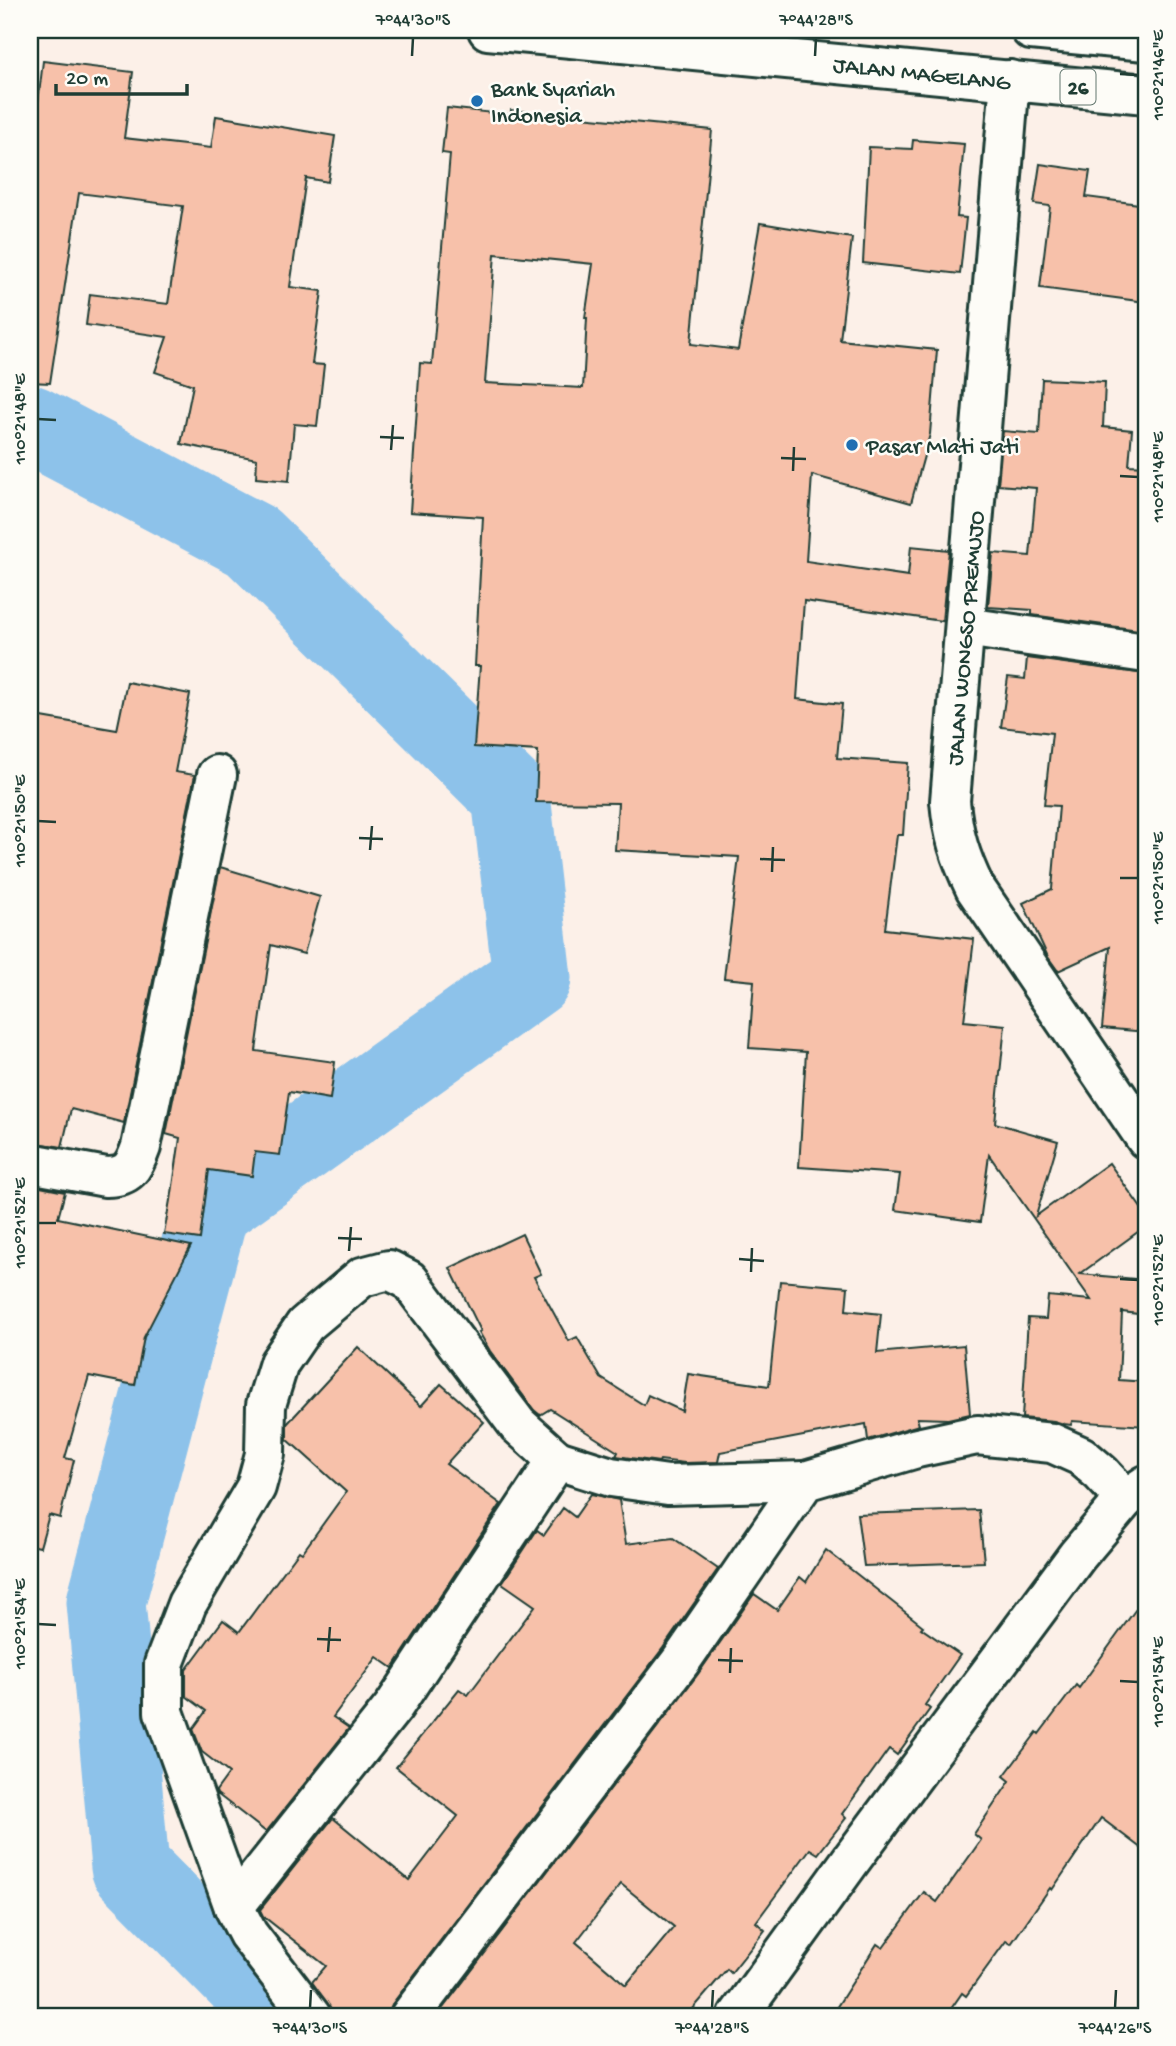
<svg xmlns="http://www.w3.org/2000/svg" width="1176" height="2046" viewBox="0 0 1176 2046" font-family="'Gochi Hand',sans-serif">
<style>
.lines{fill:none;stroke-linecap:round;stroke-linejoin:round}
.river{stroke:#8dc2ea;stroke-width:79}
.building{fill:#f7c1aa;stroke:#1f3d34;stroke-width:2;fill-rule:evenodd}
.street-casing{stroke:#1f3d34;stroke-width:44}
.highway-casing{stroke:#1f3d34;stroke-width:44}
.street{stroke:#fdfcf7;stroke-width:38}
.highway{stroke:#fdfcf7;stroke-width:38}
.ticks{fill:none;stroke:#1f3d34;stroke-width:2.5}
.poi-dot{fill:#1f6fb2;stroke:#fdfcf7;stroke-width:2.5}
.labels{text-anchor:middle;stroke-width:5;stroke-linejoin:round;paint-order:stroke}
.shield{fill:#fdfcf7;stroke:#62766e;stroke-width:2}
.shield-label{font-size:21px;font-weight:bold;fill:#1f3d34}
.street-label{font-size:23px;fill:#1f3d34;stroke:#fdfcf7}
.poi-label{font-size:23px;fill:#1f3d34;stroke:#fdfcf7;text-anchor:start}
.neatline{fill:none;stroke:#1f3d34;stroke-width:2.5}
.ticks-label{font-size:18px;text-anchor:middle;fill:#1f3d34}
</style>
<rect width="100%" height="100%" fill="#fcf0e8"/>
<filter id="ink" filterUnits="userSpaceOnUse"><feTurbulence type="fractalNoise" baseFrequency=".0143" numOctaves="2"/><feDisplacementMap in="SourceGraphic" scale="14" xChannelSelector="R" yChannelSelector="G"/><feConvolveMatrix kernelMatrix="1 2 1 2 8 2 1 2 1" color-interpolation-filters="sRGB"/></filter>
<g filter="url(#ink)">
<g class="lines">
<!-- river -->
<path class="river" d="M30,424L252,541L511,796L532,978L210,1209L106,1602L130,1867L277,2016"/>
</g>
<!-- building -->
<g class="building">
<path d="M43,61L133,72L124,138L211,148L216,116L335,136L328,182L306,178L290,287L322,291L312,364L324,365L317,426L294,424L289,481L256,478L257,459L181,444L193,385L155,372L167,337L86,325L90,294L168,304L183,206L79,193L50,383L30,382V149L34,119H36Z"/>
<path d="M447,108L511,115V110L712,130L691,344L738,350L760,223L852,238L840,340L937,350L930,434L911,503L812,475L806,561L908,576L911,546L949,550L942,621L804,601L797,699L842,704L837,758L908,763L903,835H897L885,929L974,939L964,1021L1005,1025L995,1123L1058,1141L1036,1216L1109,1163L1146,1215V1226L1080,1274L1146,1280V1315L1122,1312L1119,1380L1146,1382V1426L1072,1421L1071,1425L1064,1424L1054,1421L1022,1418L1028,1318L1046,1319L1048,1296L1091,1300L989,1155L980,1222L895,1210L900,1174L799,1167L806,1052L749,1048L754,981L724,978L739,857L615,850L618,803L536,802L538,751L474,747L480,666H475L483,517L410,512L420,363L432,364L450,154L442,153ZM495,254L593,264L585,318H587L583,388L485,383Z"/>
<path d="M913,140L964,144L957,217L966,218L960,274L863,263L869,147L912,149Z"/>
<path d="M1040,164L1090,171L1086,197L1146,205V302L1040,288L1050,206L1034,204Z"/>
<path d="M1042,379L1105,382L1103,427L1132,430L1129,465L1146,466V631L1032,615V610L988,607L993,553L1030,556L1036,488L998,485L1003,431L1039,434Z"/>
<path d="M1027,658L1146,674V1032L1102,1028L1110,947L1058,971L1048,957L1023,903L1052,889L1059,806L1044,805L1052,733L1001,727L1008,677L1025,679Z"/>
<path d="M127,682L190,694L175,772L195,775L124,1123L71,1109L62,1147L30,1142V715L117,730Z"/>
<path d="M220,867L320,897L304,954L271,945L256,1051L335,1062L330,1099L289,1092L280,1155L255,1152L252,1176L209,1170L200,1239L164,1234L170,1200H171L180,1138L166,1134Z"/>
<path d="M30,1185L65,1192L58,1218L191,1246L144,1337L135,1385L89,1376L65,1458L74,1460L60,1518L49,1515L40,1547L30,1545Z"/>
<path d="M522,1234L541,1274L534,1277L569,1341L577,1337L601,1378L644,1405L648,1395L682,1411L688,1374L769,1386L780,1281L848,1287L846,1310L881,1314L877,1353L964,1345L970,1414L948,1419L917,1418L919,1425L868,1440L866,1424L720,1452L718,1462L685,1463L660,1460L659,1462L616,1456L618,1452L550,1409L540,1415L534,1410L490,1351L479,1332L481,1331L450,1268Z"/>
<path d="M358,1347L421,1406L441,1384L484,1422L446,1464L501,1504L393,1668L377,1657L333,1717L349,1728L266,1832L217,1794L216,1791L229,1773L202,1752L193,1729L206,1711L186,1696V1670L223,1620L239,1632L299,1551L302,1553L346,1492L287,1439V1424Z"/>
<path d="M591,1494L619,1500L626,1544L673,1538L718,1569L663,1648L393,2003L389,2016H340L330,2008L312,1982L326,1966L263,1916L260,1910L333,1818L409,1880L458,1816L396,1767L459,1689L468,1695L535,1606L502,1583L537,1530L544,1535L563,1508L575,1517Z"/>
<path d="M979,1510L984,1562L864,1566L857,1514Z"/>
<path d="M826,1550L923,1626L921,1628L960,1655L925,1705L930,1709L897,1755L889,1749L842,1814L846,1818L818,1854L810,1849L756,1922L765,1930L731,1973L727,1969L687,2016H437L698,1674L754,1594L777,1610L800,1577L806,1582ZM621,1884L674,1927L626,1985L576,1942Z"/>
<path d="M1146,1595V1852L1101,1818L1052,1890L1050,1888L1011,1944L1006,1941L966,1996L962,1993L946,2016H831L877,1944L883,1948L924,1892L937,1902L981,1840L974,1834L1010,1781L1004,1776L1037,1732L1039,1734L1076,1685L1079,1688Z"/>
</g>
<g class="lines">
<!-- street casing -->
<g class="street-casing">
<g id="street">
<path d="M1010,80L950,801C953,835 960,857 975,888L1146,1139"/>
<path d="M965,627L1146,653"/>
<path d="M30,1163L106,1177C129,1177 134,1167 141,1147L217,775"/>
<path d="M234,1907L164,1712V1664L187,1604L256,1487L265,1454L266,1405L279,1363L305,1325L362,1277L389,1270L409,1280L518,1425L557,1460"/>
<path d="M311,2016L248,1934L234,1907L394,1706L557,1460L611,1477L668,1485L805,1481"/>
<path d="M410,2016L681,1661L805,1481L917,1448L977,1435L1052,1443L1081,1456L1101,1473L1125,1499"/>
<path d="M738,2016L851,1860L1077,1556L1125,1499L1146,1485"/>
</g>
</g>
<!-- highway casing -->
<g class="highway-casing">
<g id="highway">
<path d="M488,30L1146,94"/>
<path d="M1031,30L1146,41"/>
</g>
</g>
<!-- street -->
<use href="#street" class="street"/>
<!-- highway -->
<use href="#highway" class="highway"/>
</g>
</g>
<!-- ticks -->
<path class="ticks" d="M412,56L413,38M815,56L816,38M1120,74L1138,75M38,419L56,420M380,437L404,438M391,450L393,425M781,458L806,459M793,471L794,447M1120,476L1138,477M38,821L56,822M359,838L383,839M370,850L372,826M760,859L785,860M772,872L773,847M1120,878H1138M38,1223H56M338,1238L362,1239M349,1251L351,1227M739,1259L764,1261M751,1272L752,1248M1120,1279L1138,1280M38,1624L56,1625M317,1639L341,1640M328,1652L330,1627M718,1660L743,1661M730,1673L731,1648M1120,1681L1138,1682M310,2008L311,1990M712,2008L713,1990M1115,2008L1116,1990"/>
<!-- markers -->
<g class="poi-dot">
<circle cx="477" cy="101" r="7"/>
<circle cx="852" cy="445" r="7"/>
</g>
<g class="labels">
<!-- shield labels -->
<rect class="shield" x="1060.5" y="69.5" width="35" height="35" rx="5"/>
<g class="shield-label">
<text x="1078" y="94">26</text>
</g>
<!-- street labels -->
<g class="street-label">
<text transform="translate(922 72) rotate(6)" y="8">JALAN MAGELANG</text>
<text transform="translate(964 638) rotate(-85)" y="8">JALAN WONGSO PREMUJO</text>
</g>
<!-- poi labels -->
<g class="poi-label">
<text x="491" y="96">Bank Syariah<tspan x="491" dy="26">Indonesia</tspan></text>
<text x="866" y="453">Pasar Mlati Jati</text>
</g>
</g>
<!-- margin -->
<rect width="1176" height="2046" fill="none" stroke="#fdfcf7" stroke-width="77"/>
<!-- scale -->
<path d="M56 84v10h131v-10" fill="none" stroke="#1f3d34" stroke-width="3.5"/>
<text x="66" y="84" font-size="21" fill="#1f3d34" stroke="#fdfcf7" stroke-width="5" paint-order="stroke">20 m</text>
<rect x="38" y="38" width="1100" height="1970" class="neatline"/>
<g class="ticks-label">
<text x="413" y="25">7°44'30"S</text>
<text x="816" y="25">7°44'28"S</text>
<text transform="translate(1157 75) rotate(-90)" y="6">110°21'46"E</text>
<text transform="translate(19 419) rotate(-90)" y="6">110°21'48"E</text>
<text transform="translate(1157 477) rotate(-90)" y="6">110°21'48"E</text>
<text transform="translate(19 821) rotate(-90)" y="6">110°21'50"E</text>
<text transform="translate(1157 878) rotate(-90)" y="6">110°21'50"E</text>
<text transform="translate(19 1223) rotate(-90)" y="6">110°21'52"E</text>
<text transform="translate(1157 1280) rotate(-90)" y="6">110°21'52"E</text>
<text transform="translate(19 1624) rotate(-90)" y="6">110°21'54"E</text>
<text transform="translate(1157 1682) rotate(-90)" y="6">110°21'54"E</text>
<text x="310" y="2033">7°44'30"S</text>
<text x="712" y="2033">7°44'28"S</text>
<text x="1115" y="2033">7°44'26"S</text>
</g>
</svg>
